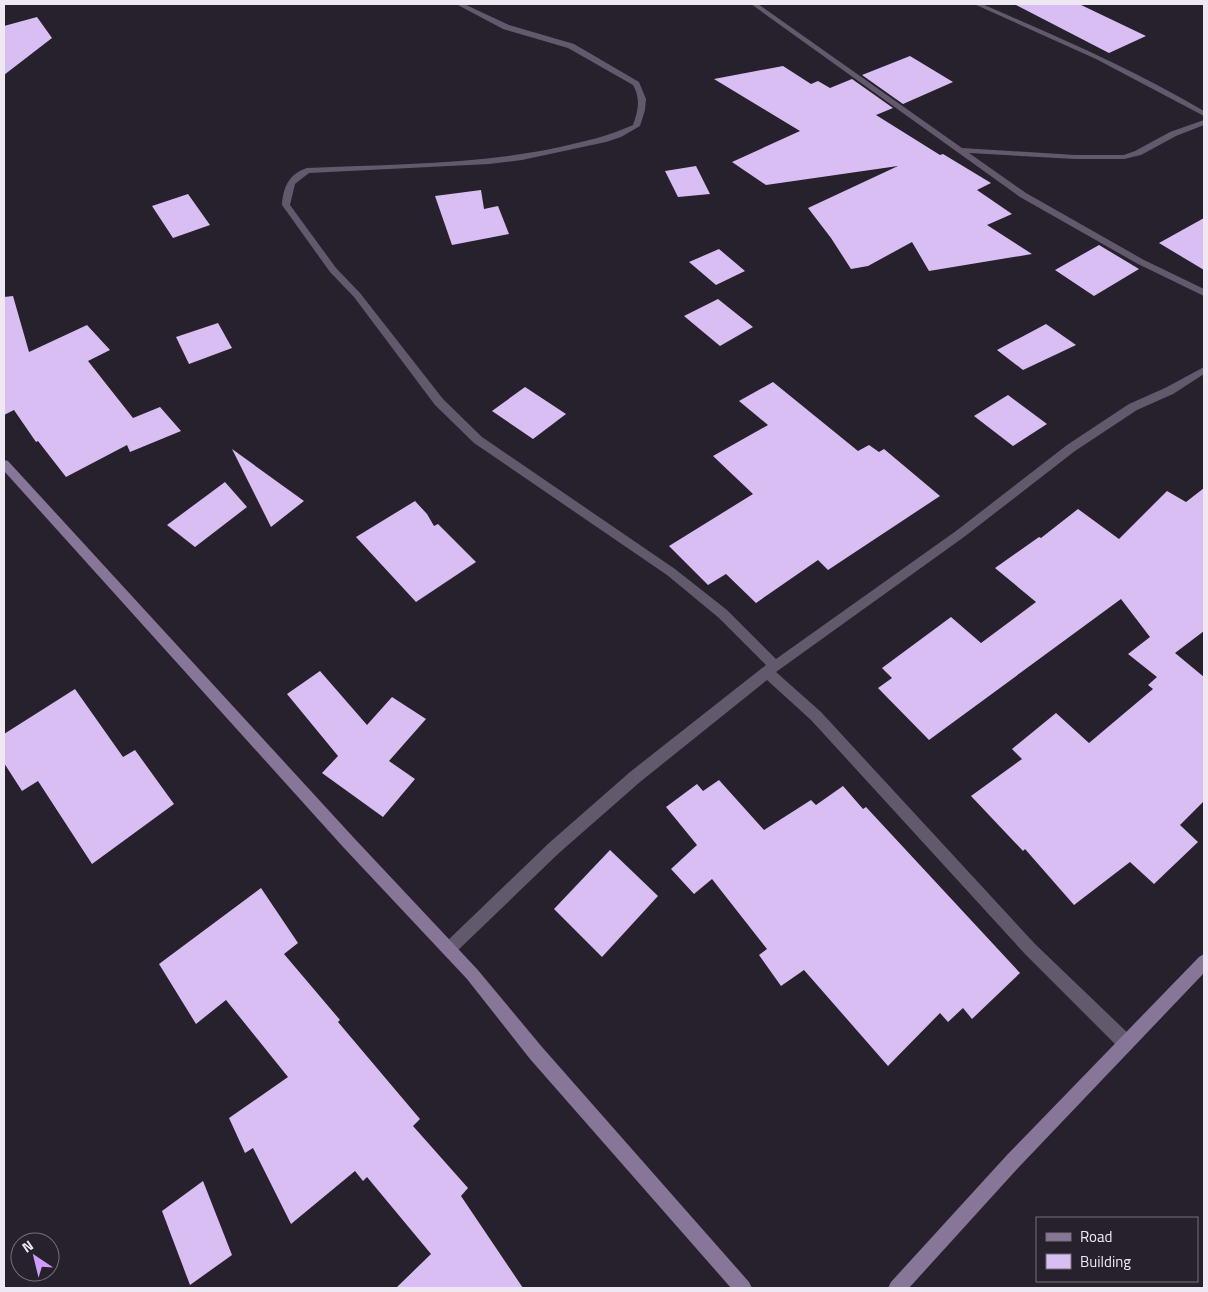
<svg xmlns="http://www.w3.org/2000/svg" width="1208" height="1292" viewBox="0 0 1208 1292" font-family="'Titillium Web',sans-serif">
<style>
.building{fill:#d9bef3}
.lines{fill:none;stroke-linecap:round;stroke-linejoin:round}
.street{fill:#63596d;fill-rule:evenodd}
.secondary{fill:#877697;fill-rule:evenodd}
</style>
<rect width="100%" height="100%" fill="#27202d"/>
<!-- building -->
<g class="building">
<path d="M1014,4H1079L1146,36L1109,53Z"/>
<path d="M37,17L52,38L4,75V26Z"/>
<path d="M910,56L953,82L903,104L862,75Z"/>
<path d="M783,66L811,84L818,81L830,88L852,79L893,108L876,115L940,155L943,154L991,183L977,190L1012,214L987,225L1032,254L929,271L912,242L868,266L851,269L831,238L808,208L898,166L766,185L732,162L800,131L714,79Z"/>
<path d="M696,166L710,194L678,197L665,171Z"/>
<path d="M481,190L484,209L498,206L509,234L452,245L435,196Z"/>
<path d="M188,194L210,225L173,238L152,206Z"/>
<path d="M1204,218V270L1159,243Z"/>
<path d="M1099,245L1139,269L1094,296L1055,270Z"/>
<path d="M719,249L745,271L716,285L689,262Z"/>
<path d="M13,296L29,352L87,325L110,350L88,361L133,418L160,407L181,431L130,452L127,445L66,477L38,441L36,442L14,410L4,415V297Z"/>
<path d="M718,299L753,327L720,346L684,316Z"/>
<path d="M218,323L232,348L189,364L176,337Z"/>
<path d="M1046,324L1076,345L1023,370L997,350Z"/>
<path d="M773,382L858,451L869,445L879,452L884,449L940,496L828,570L818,560L756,603L726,574L708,585L669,546L753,494L713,456L768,425L739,401Z"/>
<path d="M525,387L566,414L533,439L492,411Z"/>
<path d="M1008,395L1047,424L1013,446L974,416Z"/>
<path d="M232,449L304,501L271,527Z"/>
<path d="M225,482L247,507L195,547L167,525Z"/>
<path d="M1204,488V631L1175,653L1204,677V801L1180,825L1198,842L1154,884L1130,862L1074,905L1025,849L1023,851L971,796L1022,759L1012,749L1056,713L1089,743L1153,689L1148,685L1157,677L1128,654L1150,637L1121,599L929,740L878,688L892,678L882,668L951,617L981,643L1036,602L995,568L1039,537L1041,538L1078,509L1119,539L1167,491L1186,502Z"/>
<path d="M415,501L427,514L434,526L438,524L476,562L416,602L356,537Z"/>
<path d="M320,671L367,725L392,697L426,719L389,761L415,779L383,817L322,773L338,756L287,694Z"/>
<path d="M75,689L123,757L135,750L174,804L92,864L38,781L22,791L4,763V734Z"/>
<path d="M719,780L764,830L811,800L816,805L843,786L863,809L866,807L1020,973L972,1019L963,1008L948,1022L940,1013L888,1066L804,970L781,986L759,955L767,949L712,879L694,894L671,869L697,845L666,807L697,784L703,791Z"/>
<path d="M610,850L658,896L602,957L554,909Z"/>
<path d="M261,888L298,943L284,954L340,1020L338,1022L420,1119L413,1126L468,1188L461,1196L523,1288H396L431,1254L367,1177L363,1181L355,1171L291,1224L253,1148L245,1153L229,1118L288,1077L226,1000L196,1024L159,964Z"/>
<path d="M203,1181L232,1255L190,1285L162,1211Z"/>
</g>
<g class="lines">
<!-- street -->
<g class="street">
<path d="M456,4H464L509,25L574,44L639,82L646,99L645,110L640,126L621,137L606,142L522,160L489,164L309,173L295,184L290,205L336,268L360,293L443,399L482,437L675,569L727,610L776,659L956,531L1067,445L1129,404L1165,388L1204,367V374L1173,394L1137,410L1075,451L964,537L776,672L821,712L1035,944L1132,1037L1134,1043L1132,1049L1126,1051L1120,1049L1025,954L811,720L767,680L640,782L559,853L454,954L449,957L444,954L441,949L444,944L549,843L630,772L766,665L719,618L667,575L474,443L435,405L354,297L330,272L282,205C283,187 289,174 307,168C392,164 477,165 560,147C586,141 609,136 633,125C638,111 641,99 633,85L568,48L503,29Z"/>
<path d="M751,4H758L962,148L1075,155H1124L1135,151L1170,132L1204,120V125L1176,136L1141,155L1124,159H1075L969,153L1026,193L1144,260L1204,289V296L1138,264L1020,197Z"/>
<path d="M974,4H982C1058,37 1133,69 1204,111V116L1096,59Z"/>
</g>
<!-- secondary -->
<g class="secondary">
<path d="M4,460L8,461L354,838L477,969L542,1047L749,1282L752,1288H731L530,1059L467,979L344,848L4,471Z"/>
<path d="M1204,954V973L1019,1167L909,1288H888L891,1282L1007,1155L1199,957Z"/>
</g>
</g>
<!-- border -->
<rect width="1208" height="1292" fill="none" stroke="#ede8f1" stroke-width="10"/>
<!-- legend -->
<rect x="1036" y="1217" width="162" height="65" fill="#27202d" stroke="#76707b"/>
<rect x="1046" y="1233" width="25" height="8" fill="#877697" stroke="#76707b"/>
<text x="1080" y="1242" font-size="15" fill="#ede8f1">Road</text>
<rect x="1046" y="1254" width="25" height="15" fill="#d9bef3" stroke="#76707b"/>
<text x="1080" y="1267" font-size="15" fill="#ede8f1">Building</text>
<!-- north arrow -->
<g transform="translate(35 1257) rotate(325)"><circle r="24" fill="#27202d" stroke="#76707b"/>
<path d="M0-4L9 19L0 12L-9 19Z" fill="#d09dfe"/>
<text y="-8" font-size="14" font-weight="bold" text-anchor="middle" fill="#ede8f1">N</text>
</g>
</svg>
